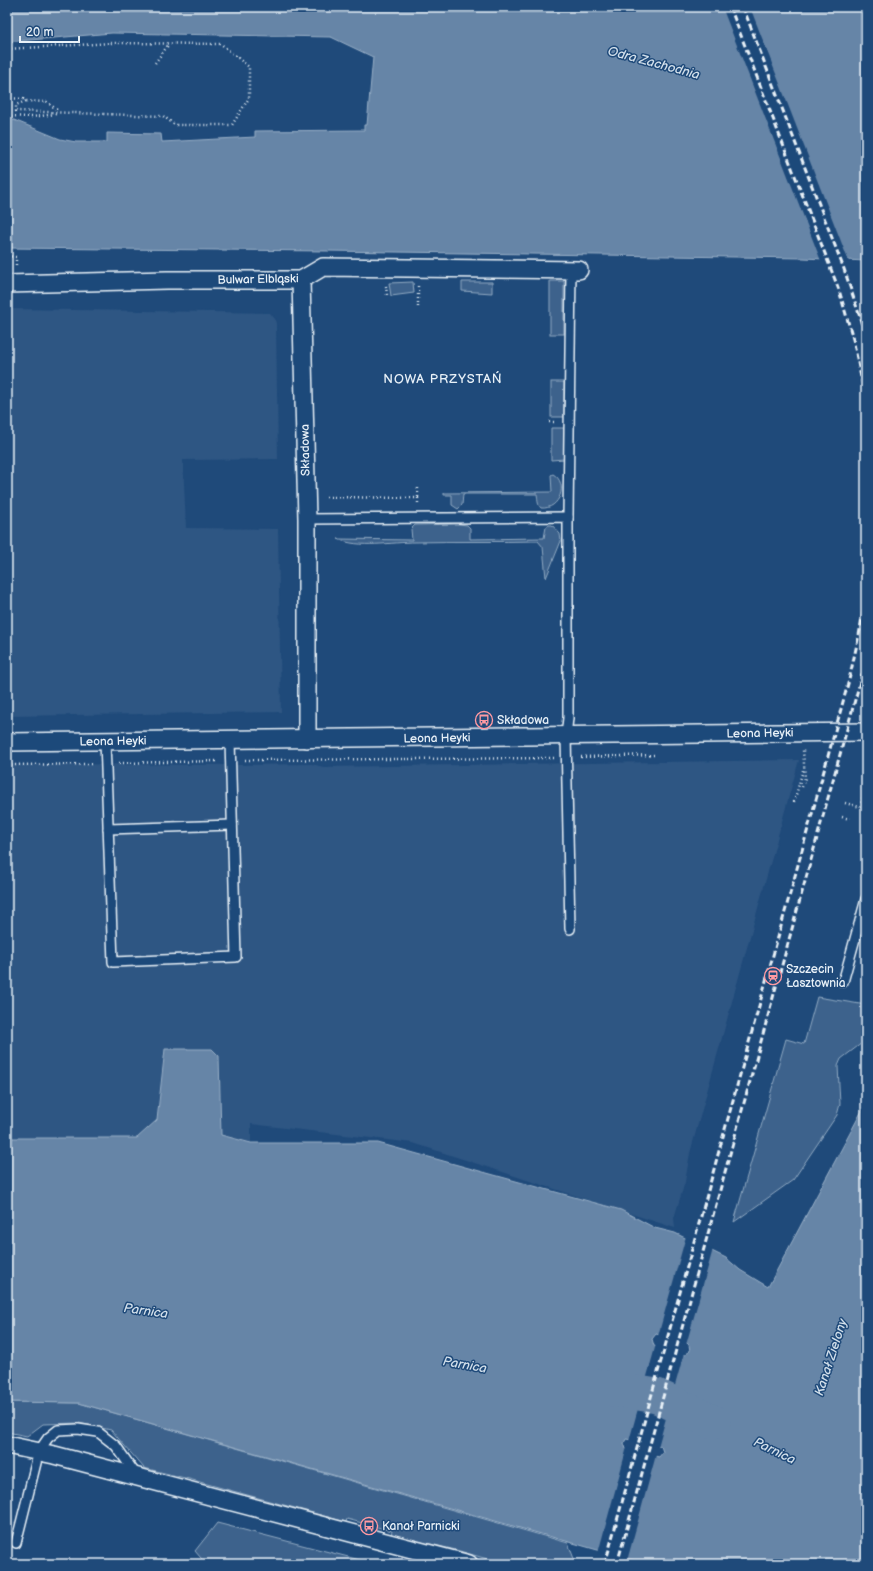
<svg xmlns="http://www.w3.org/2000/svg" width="873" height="1571" viewBox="0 0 873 1571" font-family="'Balsamiq Sans',sans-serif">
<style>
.built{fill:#2e5683}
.green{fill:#3c628c;stroke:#92aac2}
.water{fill:#6685a7;stroke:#9ab0c7;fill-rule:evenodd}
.pier{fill:#1f4a7a;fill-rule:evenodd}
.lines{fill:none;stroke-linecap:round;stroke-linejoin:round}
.river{stroke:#6685a7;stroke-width:35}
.service-casing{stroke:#e8f1f8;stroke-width:12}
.minor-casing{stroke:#e8f1f8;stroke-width:20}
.path{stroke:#e8f1f8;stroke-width:2.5;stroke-dasharray:1 3;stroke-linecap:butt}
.service{stroke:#1f4a7a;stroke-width:9}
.minor{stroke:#1f4a7a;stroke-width:17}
.rail{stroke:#e8f1f8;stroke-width:3;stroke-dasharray:6 3;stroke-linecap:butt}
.labels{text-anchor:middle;stroke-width:3;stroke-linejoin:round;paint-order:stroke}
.street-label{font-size:12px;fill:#e8f1f8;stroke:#1f4a7a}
.poi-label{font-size:12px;fill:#e8f1f8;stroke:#1f4a7a;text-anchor:start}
.water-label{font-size:13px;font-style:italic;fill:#d4e1ec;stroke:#1f4a7a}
.neighbourhood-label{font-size:13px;letter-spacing:1px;fill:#e8f1f8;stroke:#1f4a7a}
</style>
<rect width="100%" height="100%" fill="#1f4a7a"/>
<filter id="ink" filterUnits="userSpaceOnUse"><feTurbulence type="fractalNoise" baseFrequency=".025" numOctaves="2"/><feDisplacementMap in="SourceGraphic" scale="8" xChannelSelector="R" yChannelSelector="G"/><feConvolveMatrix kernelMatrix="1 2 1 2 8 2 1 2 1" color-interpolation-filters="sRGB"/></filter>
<g filter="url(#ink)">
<!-- built -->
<g class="built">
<path d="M7,309L270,313L275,319L276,324L278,459L183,460L186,528L278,529L281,712L7,716Z"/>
<path d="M799,760L690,1153L685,1182L674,1218L675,1228L413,1143L251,1124V1143L220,1135L219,1056L165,1049L157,1120L137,1138H7V764L240,765L312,764L323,767Z"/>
</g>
<!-- green -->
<g class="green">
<rect x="550" y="281" width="14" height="53"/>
<path d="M413,282L414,293L391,296L389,283Z"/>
<path d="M462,282H492V293L462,291Z"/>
<rect x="551" y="382" width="13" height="35"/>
<path d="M551,428H564V459L551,460Z"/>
<path d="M553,474C569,483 560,510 541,508C537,504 538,499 537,494H463L462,505L458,509L452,505V495H444V493L552,492L551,475Z"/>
<path d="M459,524L467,525L470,528V539L544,538L546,527L549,525H552L560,534L561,541L546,578L543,547L538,541C497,542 456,541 415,542C392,542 359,549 338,539L412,540L411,529L415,525Z"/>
<path d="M817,997L866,1005V1040L841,1059L838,1066L840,1104L837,1115L793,1180L734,1222L786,1039L804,1044Z"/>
<path d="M7,1402L79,1403L568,1543L576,1564H505L456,1550L391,1535L392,1531L347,1519L346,1522L189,1479L144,1468L111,1430L79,1423L43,1424L27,1436L7,1432Z"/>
<path d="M217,1523L360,1560V1564H206L195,1551Z"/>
</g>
<!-- water -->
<g class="water">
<path d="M7,7H866V261L803,258L327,251L7,248V120H14L60,139L76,142H107V133L161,134L162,142L255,137V131L364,130V125H367L373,57L331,37L112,33L7,42Z"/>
<path d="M165,1049H212L219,1056L221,1135L251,1143H378L621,1210L655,1228L675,1233L726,1258L740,1270L768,1287L866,1103V1564H647L79,1403L7,1402V1138H137L157,1120ZM656,1334L687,1343L689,1345L690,1351L685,1355L654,1346L652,1339ZM648,1382L671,1388L666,1410L642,1403ZM626,1439L661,1446L663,1452L659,1457L626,1449L624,1443Z"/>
</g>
<!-- pier -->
<g class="pier">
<path d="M722,7H750L849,262L821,261Z"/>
<path d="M686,1236L713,1249L686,1345L658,1336Z"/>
<path d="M656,1344L684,1353L658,1447L629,1441ZM650,1384L670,1390L665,1408L644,1402L647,1387Z"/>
<path d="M627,1447L656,1455L627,1561L598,1553Z"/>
</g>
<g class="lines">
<!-- river -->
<path class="river" d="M595,1386L657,1396L713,1422"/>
<!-- service casing -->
<g class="service-casing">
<g id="service">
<path d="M568,517L571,270"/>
<path d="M307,519L568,517V718L566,736L570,929"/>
<path d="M105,741L113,962L236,957L230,740"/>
<path d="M108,829L232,825"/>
<path d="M843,982L866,899"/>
<path d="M16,1543L39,1451L48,1438L58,1430L78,1429L98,1432L116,1446L137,1476"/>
</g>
</g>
<!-- minor casing -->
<g class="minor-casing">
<g id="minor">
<path d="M301,280L307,519V739"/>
<path d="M7,284L167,280H301L323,267L579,270"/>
<path d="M7,742L866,732"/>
<path d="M7,1445L54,1455L469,1564"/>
</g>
</g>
<!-- path -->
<g class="path">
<path d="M7,49L112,43L221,44L249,67V98L232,125H175L163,116L16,111V105L26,101"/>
<path d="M155,63L169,44"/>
<path d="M7,98L23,99L26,101L47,102L56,109V113"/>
<path d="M7,109L10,110V116"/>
<path d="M7,116L32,117L56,114"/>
<path d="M7,256L16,257V265"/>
<path d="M386,286L387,295"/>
<path d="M418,286V308"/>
<path d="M549,422H556"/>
<path d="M418,488V498"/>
<path d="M326,497L418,498V503"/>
<path d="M581,757L656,755"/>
<path d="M245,760L554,758"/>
<path d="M119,763L218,761"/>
<path d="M7,765L92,764"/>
<path d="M802,787L805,778L803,750"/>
<path d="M794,802L803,770"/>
<path d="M845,803L860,807L866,785"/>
<path d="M842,817L850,819"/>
</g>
<!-- service -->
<use href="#service" class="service"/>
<!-- minor -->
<use href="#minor" class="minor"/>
<!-- rail -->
<g class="rail">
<path d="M730,7L839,290L853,339L866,401"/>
<path d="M743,7L844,269L859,314L866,341"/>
<path d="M605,1564L849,680L859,635L866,596"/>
<path d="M617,1564L866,660"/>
</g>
</g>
</g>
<!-- icons -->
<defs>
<g id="bus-ring" transform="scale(0.9)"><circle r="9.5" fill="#1f4a7a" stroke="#ff9aa2" stroke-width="1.5"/><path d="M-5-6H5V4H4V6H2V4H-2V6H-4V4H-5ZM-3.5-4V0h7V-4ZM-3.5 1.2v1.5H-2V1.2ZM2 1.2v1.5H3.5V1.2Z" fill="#ff9aa2"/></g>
<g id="station-ring" transform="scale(0.9)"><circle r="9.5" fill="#1f4a7a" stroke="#ff9aa2" stroke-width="1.5"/><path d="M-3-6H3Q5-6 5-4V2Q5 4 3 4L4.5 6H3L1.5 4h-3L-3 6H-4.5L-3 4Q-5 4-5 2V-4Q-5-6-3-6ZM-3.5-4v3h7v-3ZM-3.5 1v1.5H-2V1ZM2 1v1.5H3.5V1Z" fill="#ff9aa2"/></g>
</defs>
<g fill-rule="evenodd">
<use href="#bus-ring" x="484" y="720"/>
<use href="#station-ring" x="773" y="976"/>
<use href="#bus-ring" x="369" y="1526"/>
</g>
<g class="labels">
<!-- street labels -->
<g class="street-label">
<text transform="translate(258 279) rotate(-1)" y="4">Bulwar Elbląski</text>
<text transform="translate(305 450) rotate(-91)" y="4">Składowa</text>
<text transform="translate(760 733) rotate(-1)" y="4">Leona Heyki</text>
<text transform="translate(437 738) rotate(-1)" y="4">Leona Heyki</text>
<text transform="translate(113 741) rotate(-1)" y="4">Leona Heyki</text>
</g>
<!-- poi labels -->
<g class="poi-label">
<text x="497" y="724">Składowa</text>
<text x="786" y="973">Szczecin<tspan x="786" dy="14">Łasztownia</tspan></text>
<text x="382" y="1530">Kanał Parnicki</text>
</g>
<!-- water labels -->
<g class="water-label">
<text transform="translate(654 62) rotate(15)" y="5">Odra Zachodnia</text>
<text transform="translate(146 1310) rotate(8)" y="5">Parnica</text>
<text transform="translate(830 1357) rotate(-72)" y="5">Kanał Zielony</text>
<text transform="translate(465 1364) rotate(10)" y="5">Parnica</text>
<text transform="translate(775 1450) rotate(26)" y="5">Parnica</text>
</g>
<!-- neighbourhood labels -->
<g class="neighbourhood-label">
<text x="443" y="383">NOWA PRZYSTAŃ</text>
</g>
</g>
<!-- margin -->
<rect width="873" height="1571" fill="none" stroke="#1f4a7a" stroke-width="24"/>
<rect x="12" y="12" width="849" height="1547" fill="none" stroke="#e8f1f8" stroke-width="1.5" filter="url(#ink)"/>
<!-- scale -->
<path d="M20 36v6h59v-6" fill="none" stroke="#e8f1f8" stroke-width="2"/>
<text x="26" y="36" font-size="12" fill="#e8f1f8" stroke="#1f4a7a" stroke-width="3" paint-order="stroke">20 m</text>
</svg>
